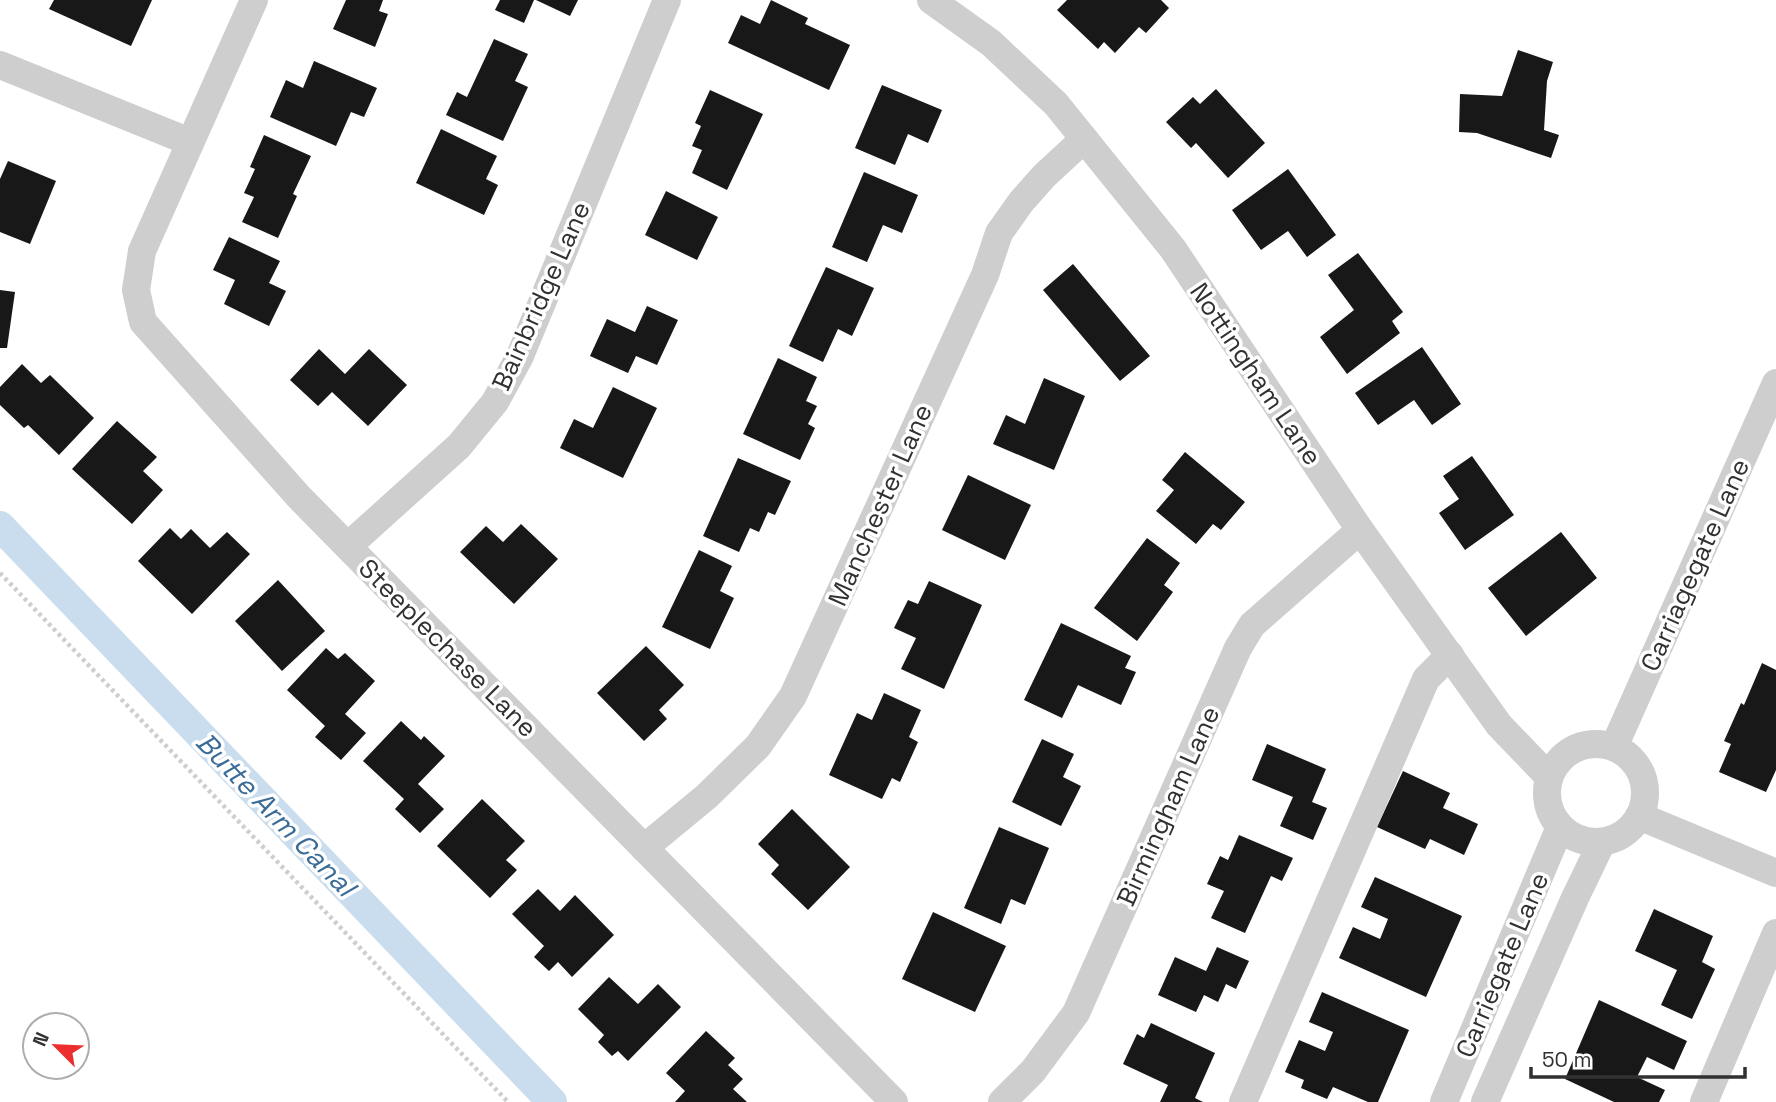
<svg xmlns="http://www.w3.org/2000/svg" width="1776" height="1102" viewBox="0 0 1776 1102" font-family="'Space Grotesk',sans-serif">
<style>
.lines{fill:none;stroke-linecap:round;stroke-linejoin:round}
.canal{stroke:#caddee;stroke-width:30}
.building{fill:#181818}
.path{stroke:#cecece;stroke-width:4.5;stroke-dasharray:3.5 3.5;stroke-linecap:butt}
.minor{stroke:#cecece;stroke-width:28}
.labels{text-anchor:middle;stroke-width:7;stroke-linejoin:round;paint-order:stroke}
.street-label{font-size:26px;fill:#313131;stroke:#fff}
.water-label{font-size:28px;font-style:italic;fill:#3a6c97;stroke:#fff}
</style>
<rect width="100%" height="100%" fill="#fff"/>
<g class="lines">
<!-- canal -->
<path class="canal" d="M0,526L552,1102"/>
</g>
<!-- building -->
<g class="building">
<path d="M54,0H152L131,46L49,9Z"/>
<path d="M346,0H383L379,11L388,14L375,47L333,29Z"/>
<path d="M500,0H534L524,23L495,10Z"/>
<path d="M536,0H578L570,16Z"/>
<path d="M771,0L808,18L805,24L850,45L829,90L728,43L741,15L760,24Z"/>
<path d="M1067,0H1161L1169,8L1146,33L1139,27L1115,53L1104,42L1098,49L1057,10Z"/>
<path d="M494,39L528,54L515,81L528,87L503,141L446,115L457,92L467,97Z"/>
<path d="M1518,50L1553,62L1547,81L1544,130L1559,135L1551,158L1477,133L1459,132L1460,94L1502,96Z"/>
<path d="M314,61L377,88L364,117L351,112L336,146L270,117L286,80L303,88Z"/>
<path d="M882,85L942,110L928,143L908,134L895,165L855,148Z"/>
<path d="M1216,89L1265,143L1228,178L1196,143L1191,148L1166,122L1193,97L1200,104Z"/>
<path d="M710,90L763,114L727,190L692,173L702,150L692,146L701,126L695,123Z"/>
<path d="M441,129L497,156L486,179L498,185L484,215L416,183Z"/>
<path d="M264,135L311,156L293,194L297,196L278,238L242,222L254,197L244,193L255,169L250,167Z"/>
<path d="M8,161L56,181L30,244L0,232V179Z"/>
<path d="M1288,169L1336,235L1307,257L1288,231L1261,250L1232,210Z"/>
<path d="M864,172L918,195L902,233L883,225L867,262L832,247Z"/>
<path d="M666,191L718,217L697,260L645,235Z"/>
<path d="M229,237L280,261L269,283L286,291L269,326L224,304L235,280L213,270Z"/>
<path d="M1358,253L1403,312L1392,321L1400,333L1347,374L1320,337L1354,310L1328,275Z"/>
<path d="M1073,264L1150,356L1120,381L1043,290Z"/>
<path d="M826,267L874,288L852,336L838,329L823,362L789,346Z"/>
<path d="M0,290L15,292L7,348H0Z"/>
<path d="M647,306L678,320L657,365L636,356L628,373L590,356L607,319L635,332Z"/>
<path d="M1422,347L1461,404L1432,425L1414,400L1378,425L1355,393Z"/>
<path d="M319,349L345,374L369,349L407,385L368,426L332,392L318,406L290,380Z"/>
<path d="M778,358L817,377L806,401L817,406L808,424L815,428L800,460L743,434Z"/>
<path d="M22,364L41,383L50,375L94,418L59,455L28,425L24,428L0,405V387Z"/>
<path d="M1044,378L1085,396L1054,470L993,444L1006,415L1025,424Z"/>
<path d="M613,387L657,408L623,478L560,448L574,419L593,428Z"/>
<path d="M117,421L157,457L143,471L163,490L132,524L72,469Z"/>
<path d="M1185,452L1245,502L1221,530L1213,524L1196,544L1156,511L1174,490L1162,480Z"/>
<path d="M1472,456L1514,515L1465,550L1439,513L1459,499L1443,476Z"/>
<path d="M738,458L791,481L775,515L768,512L759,532L750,528L739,552L703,536Z"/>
<path d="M968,475L1031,505L1005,560L942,530Z"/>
<path d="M521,524L558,559L514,604L460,552L486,526L503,542Z"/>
<path d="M170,528L181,539L191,529L210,548L227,532L250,554L192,614L138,561Z"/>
<path d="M1561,532L1597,578L1526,636L1488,588Z"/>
<path d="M1147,538L1180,563L1164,585L1173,592L1137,641L1094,608Z"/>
<path d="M699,550L732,566L720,591L734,598L710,649L662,627Z"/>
<path d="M278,580L325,631L282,671L235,621Z"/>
<path d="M929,581L982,605L944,689L901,669L916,638L894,628L908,600L918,604Z"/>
<path d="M1061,623L1131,656L1125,668L1136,672L1121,705L1078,685L1062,718L1024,700Z"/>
<path d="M646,646L684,685L659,710L667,719L644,741L597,693Z"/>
<path d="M326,648L338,659L345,653L375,681L345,714L366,733L341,760L315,737L325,726L287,690Z"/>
<path d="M1762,663L1776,670V770L1766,792L1719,772L1731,744L1724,741L1741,703L1744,705Z"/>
<path d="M884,693L921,710L909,737L918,742L900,782L892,778L882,799L829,775L857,713L872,720Z"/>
<path d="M401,721L421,740L424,736L445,756L418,784L444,809L420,833L395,809L404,799L363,761Z"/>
<path d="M1042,739L1074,754L1063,777L1081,786L1061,826L1012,802Z"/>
<path d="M1267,744L1326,769L1312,802L1327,808L1313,840L1280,826L1293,797L1252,780Z"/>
<path d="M1403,771L1450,793L1443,808L1478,824L1464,855L1430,839L1425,849L1377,827Z"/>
<path d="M482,799L525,841L506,860L517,870L490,898L437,846Z"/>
<path d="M792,809L850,867L808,910L771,874L779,865L758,844Z"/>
<path d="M999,827L1049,848L1025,905L1011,899L1001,924L964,908Z"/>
<path d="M1239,835L1293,858L1282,881L1271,876L1245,933L1211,918L1224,891L1207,884L1220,856L1228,860Z"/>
<path d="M1375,877L1462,916L1426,997L1339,958L1353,927L1380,939L1388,919L1361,907Z"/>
<path d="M538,889L560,911L575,895L614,935L572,977L558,962L549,971L534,957L544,946L512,914Z"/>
<path d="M1654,909L1713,936L1702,962L1715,969L1692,1019L1661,1005L1677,970L1635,951Z"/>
<path d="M933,912L1006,946L975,1012L902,979Z"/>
<path d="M1217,947L1249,961L1236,989L1226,984L1218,1002L1204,995L1196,1012L1158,995L1175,957L1206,971Z"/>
<path d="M609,977L638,1004L658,984L681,1007L628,1061L618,1051L612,1056L598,1042L604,1035L578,1009Z"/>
<path d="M1322,992L1409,1030L1378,1102H1368L1333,1087L1327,1099L1301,1088L1304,1080L1285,1072L1299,1040L1325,1051L1333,1032L1309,1022Z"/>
<path d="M1599,1000L1687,1041L1674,1070L1647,1057L1637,1077L1665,1090L1659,1102H1614L1565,1079Z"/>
<path d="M1151,1023L1215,1053L1195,1098L1203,1102H1160L1168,1085L1123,1064L1137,1034L1144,1038Z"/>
<path d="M706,1031L735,1058L728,1065L743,1079L733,1089L747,1102H675L685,1091L666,1073Z"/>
</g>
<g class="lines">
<!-- path -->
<path class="path" d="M0,573L508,1102"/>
<!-- minor -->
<g class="minor">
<path d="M254,0L142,251L136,290L143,322L299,497L894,1102"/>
<path d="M931,0L991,43L1056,104L1173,249L1360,530L1499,725L1549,777"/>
<path d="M0,65L190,142"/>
<path d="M348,546L459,446L495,402L520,356L667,0"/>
<circle cx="1596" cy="793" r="49"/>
<path d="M1614,747L1776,383"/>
<path d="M1639,816L1776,873"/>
<path d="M644,848L707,796L758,746L793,696L985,275L999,233L1021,202L1044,176L1084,139"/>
<path d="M1002,1102L1033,1071L1076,1013L1238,648L1252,625L1360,530"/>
<path d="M1243,1102L1426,679L1450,655"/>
<path d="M1444,1102L1560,827"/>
<path d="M1485,1102L1575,898L1602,842"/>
<path d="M1704,1102L1776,933"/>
</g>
</g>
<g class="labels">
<!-- street labels -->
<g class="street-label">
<text transform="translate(541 296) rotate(-66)" y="9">Bainbridge Lane</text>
<text transform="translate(1256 374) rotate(56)" y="9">Nottingham Lane</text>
<text transform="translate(880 505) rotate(-66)" y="9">Manchester Lane</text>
<text transform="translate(1695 565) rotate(-66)" y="9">Carriagegate Lane</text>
<text transform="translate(448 648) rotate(45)" y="9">Steeplechase Lane</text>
<text transform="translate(1168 806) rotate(-66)" y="9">Birmingham Lane</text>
<text transform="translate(1502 965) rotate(-67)" y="9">Carriegate Lane</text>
</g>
<!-- water labels -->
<g class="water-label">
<text transform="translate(276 814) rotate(46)" y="10">Butte Arm Canal</text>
</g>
</g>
<!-- north arrow -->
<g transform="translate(56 1046) rotate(294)"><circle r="33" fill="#ffffff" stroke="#adadad" stroke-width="2"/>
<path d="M0-5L12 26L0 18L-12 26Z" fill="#ec2e2e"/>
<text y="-10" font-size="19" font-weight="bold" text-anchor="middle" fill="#313131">N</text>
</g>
<!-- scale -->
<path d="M1531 1067v10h214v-10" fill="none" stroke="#313131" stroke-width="3.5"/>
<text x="1542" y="1067" font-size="21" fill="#313131" stroke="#ffffff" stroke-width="5" paint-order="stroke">50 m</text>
</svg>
